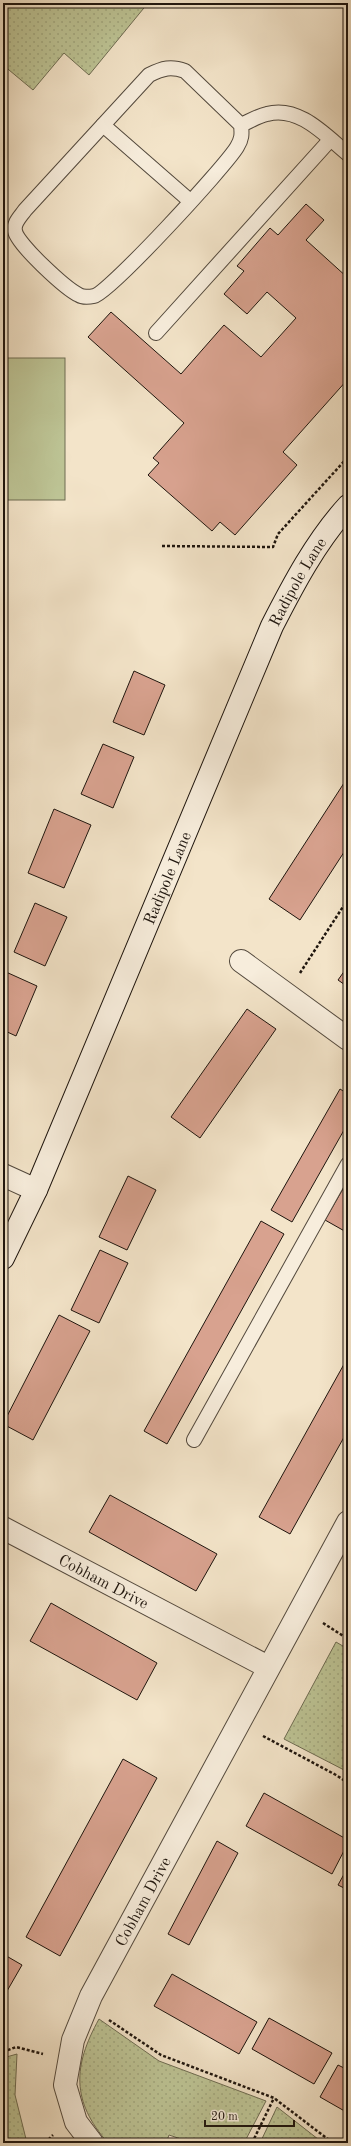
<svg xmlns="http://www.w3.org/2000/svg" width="351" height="2146" viewBox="0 0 351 2146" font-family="'Old Standard TT',serif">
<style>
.grass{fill:url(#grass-dots);stroke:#6e6c52}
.park{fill:#bdc495;stroke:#6e6c52}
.building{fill:#d8a28f;stroke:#1e150e}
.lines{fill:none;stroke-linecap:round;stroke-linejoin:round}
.lane-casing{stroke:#53493d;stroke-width:16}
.street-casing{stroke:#53493d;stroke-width:24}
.secondary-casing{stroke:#1e150e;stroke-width:24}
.path{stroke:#1e150e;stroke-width:2.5;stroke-dasharray:3 2;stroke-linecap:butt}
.lane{stroke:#f7eddc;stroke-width:14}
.street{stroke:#f7eddc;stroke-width:22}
.secondary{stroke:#f7eddc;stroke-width:22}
.labels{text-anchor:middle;stroke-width:4;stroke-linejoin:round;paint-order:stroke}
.street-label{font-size:16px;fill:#1e150e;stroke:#f7eddc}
</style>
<defs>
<pattern id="grass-dots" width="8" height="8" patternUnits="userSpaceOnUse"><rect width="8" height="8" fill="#bdc495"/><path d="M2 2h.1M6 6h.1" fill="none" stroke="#a2a87f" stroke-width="1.8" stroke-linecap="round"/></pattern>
</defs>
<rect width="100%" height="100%" fill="#f3e4c9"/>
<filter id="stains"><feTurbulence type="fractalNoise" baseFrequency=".005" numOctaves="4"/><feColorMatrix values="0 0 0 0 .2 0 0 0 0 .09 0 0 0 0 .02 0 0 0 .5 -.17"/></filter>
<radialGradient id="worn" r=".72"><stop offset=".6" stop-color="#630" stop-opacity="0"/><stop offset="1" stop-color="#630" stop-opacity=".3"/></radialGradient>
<!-- grass -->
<g class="grass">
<path d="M3,3H148L89,75L64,53L33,90L3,65Z"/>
<path d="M336,1642L348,1649V1772L284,1739Z"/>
<path d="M99,2019L159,2061L266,2101L244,2143H193L169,2135L166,2143H108C71,2101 73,2066 99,2019Z"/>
<path d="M17,2054L15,2095L27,2143H3V2058Z"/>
<path d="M277,2107L323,2143H260Z"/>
</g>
<!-- park -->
<rect class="park" x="3" y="358" width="62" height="142"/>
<!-- building -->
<g class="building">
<path d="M306,204L324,220L306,240L348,278V379L283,452L297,465L235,535L220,522L212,531L148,475L159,463L153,458L184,423L88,337L111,312L181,374L224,325L261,357L296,318L267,292L247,314L224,294L244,271L237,266L270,228L278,235Z"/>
<path d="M134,671L165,685L144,735L113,722Z"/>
<path d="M103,744L134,757L113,808L81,794Z"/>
<path d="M344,783L348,785V846L300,920L269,899Z"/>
<path d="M54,809L91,825L64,888L28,873Z"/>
<path d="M35,903L67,917L45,966L14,952Z"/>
<path d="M348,966V987L338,980Z"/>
<path d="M6,972L37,986L16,1036L3,1030V978Z"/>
<path d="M247,1009L276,1029L200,1138L171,1117Z"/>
<path d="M340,1089L348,1094V1123L292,1222L271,1210Z"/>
<path d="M128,1176L156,1190L127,1250L99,1237Z"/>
<path d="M348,1180V1233L325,1220Z"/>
<path d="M261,1221L284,1234L167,1444L144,1431Z"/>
<path d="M100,1250L128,1263L99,1323L71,1310Z"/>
<path d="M59,1315L90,1331L33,1440L3,1424Z"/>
<path d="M348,1357V1430L290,1534L259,1517Z"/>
<path d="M110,1495L217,1554L196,1591L89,1532Z"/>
<path d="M51,1603L157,1663L137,1700L30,1641Z"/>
<path d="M123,1759L157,1778L60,1956L26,1937Z"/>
<path d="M264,1793L348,1840V1843L332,1874L246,1826Z"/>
<path d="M217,1841L238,1853L189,1945L168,1934Z"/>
<path d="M348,1867V1890L338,1885Z"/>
<path d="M3,1954L22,1965L3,1998Z"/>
<path d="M172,1974L257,2022L239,2054L154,2006Z"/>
<path d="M269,2018L332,2053L314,2084L252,2049Z"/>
<path d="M338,2065L348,2070V2113L320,2097Z"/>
</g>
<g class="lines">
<!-- lane casing -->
<g class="lane-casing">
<g id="lane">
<path d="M103,125L190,201"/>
<path d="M241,125L185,71C171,66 163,68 149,75L25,210C21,216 13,223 15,231C17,244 66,289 79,295C82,297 89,297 94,296C109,293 225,167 237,147C242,139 242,134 241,125C250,121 258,116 267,114C299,105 326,136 348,154"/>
<path d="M156,333L330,140"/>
<path d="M194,1440L348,1164"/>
</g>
</g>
<!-- street casing -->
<g class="street-casing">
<g id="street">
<path d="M241,961L348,1039"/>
<path d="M3,1175L36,1190"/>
<path id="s1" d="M3,1528L268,1667"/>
<path id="s2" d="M92,2143L76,2122L65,2085L73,2040L91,1996L348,1522"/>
</g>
</g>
<!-- secondary casing -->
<g class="secondary-casing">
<g id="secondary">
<path id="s3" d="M3,1258L36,1190L272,626C293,585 316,541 348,506"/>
</g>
</g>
<!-- path -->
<g class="path">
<path d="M162,546L273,547L278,534L348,457"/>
<path d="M300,973L348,899"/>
<path d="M323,1623L348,1639"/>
<path d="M263,1736L336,1775L348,1783"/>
<path d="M109,2020L161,2055L274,2098L333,2143"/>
<path d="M3,2052L16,2047L43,2054"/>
<path d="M45,2143L53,2135"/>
<path d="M252,2143L274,2098"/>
</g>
<!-- lane -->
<use href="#lane" class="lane"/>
<!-- street -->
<use href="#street" class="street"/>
<!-- secondary -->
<use href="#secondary" class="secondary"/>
</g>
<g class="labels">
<!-- street labels -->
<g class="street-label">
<text dy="6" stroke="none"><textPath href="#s3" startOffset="738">Radipole Lane</textPath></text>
<text dy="6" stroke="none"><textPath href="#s3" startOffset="414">Radipole Lane</textPath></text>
<text dy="6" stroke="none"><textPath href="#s1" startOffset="114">Cobham Drive</textPath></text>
<text dy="6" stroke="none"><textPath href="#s2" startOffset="266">Cobham Drive</textPath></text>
</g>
</g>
<!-- margin -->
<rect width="351" height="2146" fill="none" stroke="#f3e4c9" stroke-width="16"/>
<rect x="4" y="4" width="343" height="2138" fill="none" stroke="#1e150e" stroke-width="2"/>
<rect x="8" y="8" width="335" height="2130" fill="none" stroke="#1e150e"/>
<!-- scale -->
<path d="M205 2120v6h89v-6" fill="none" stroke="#1e150e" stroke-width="2"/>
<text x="211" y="2120" font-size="12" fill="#1e150e" stroke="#f7eddc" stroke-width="3" paint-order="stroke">20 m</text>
<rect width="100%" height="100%" filter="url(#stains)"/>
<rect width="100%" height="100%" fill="url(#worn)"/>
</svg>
